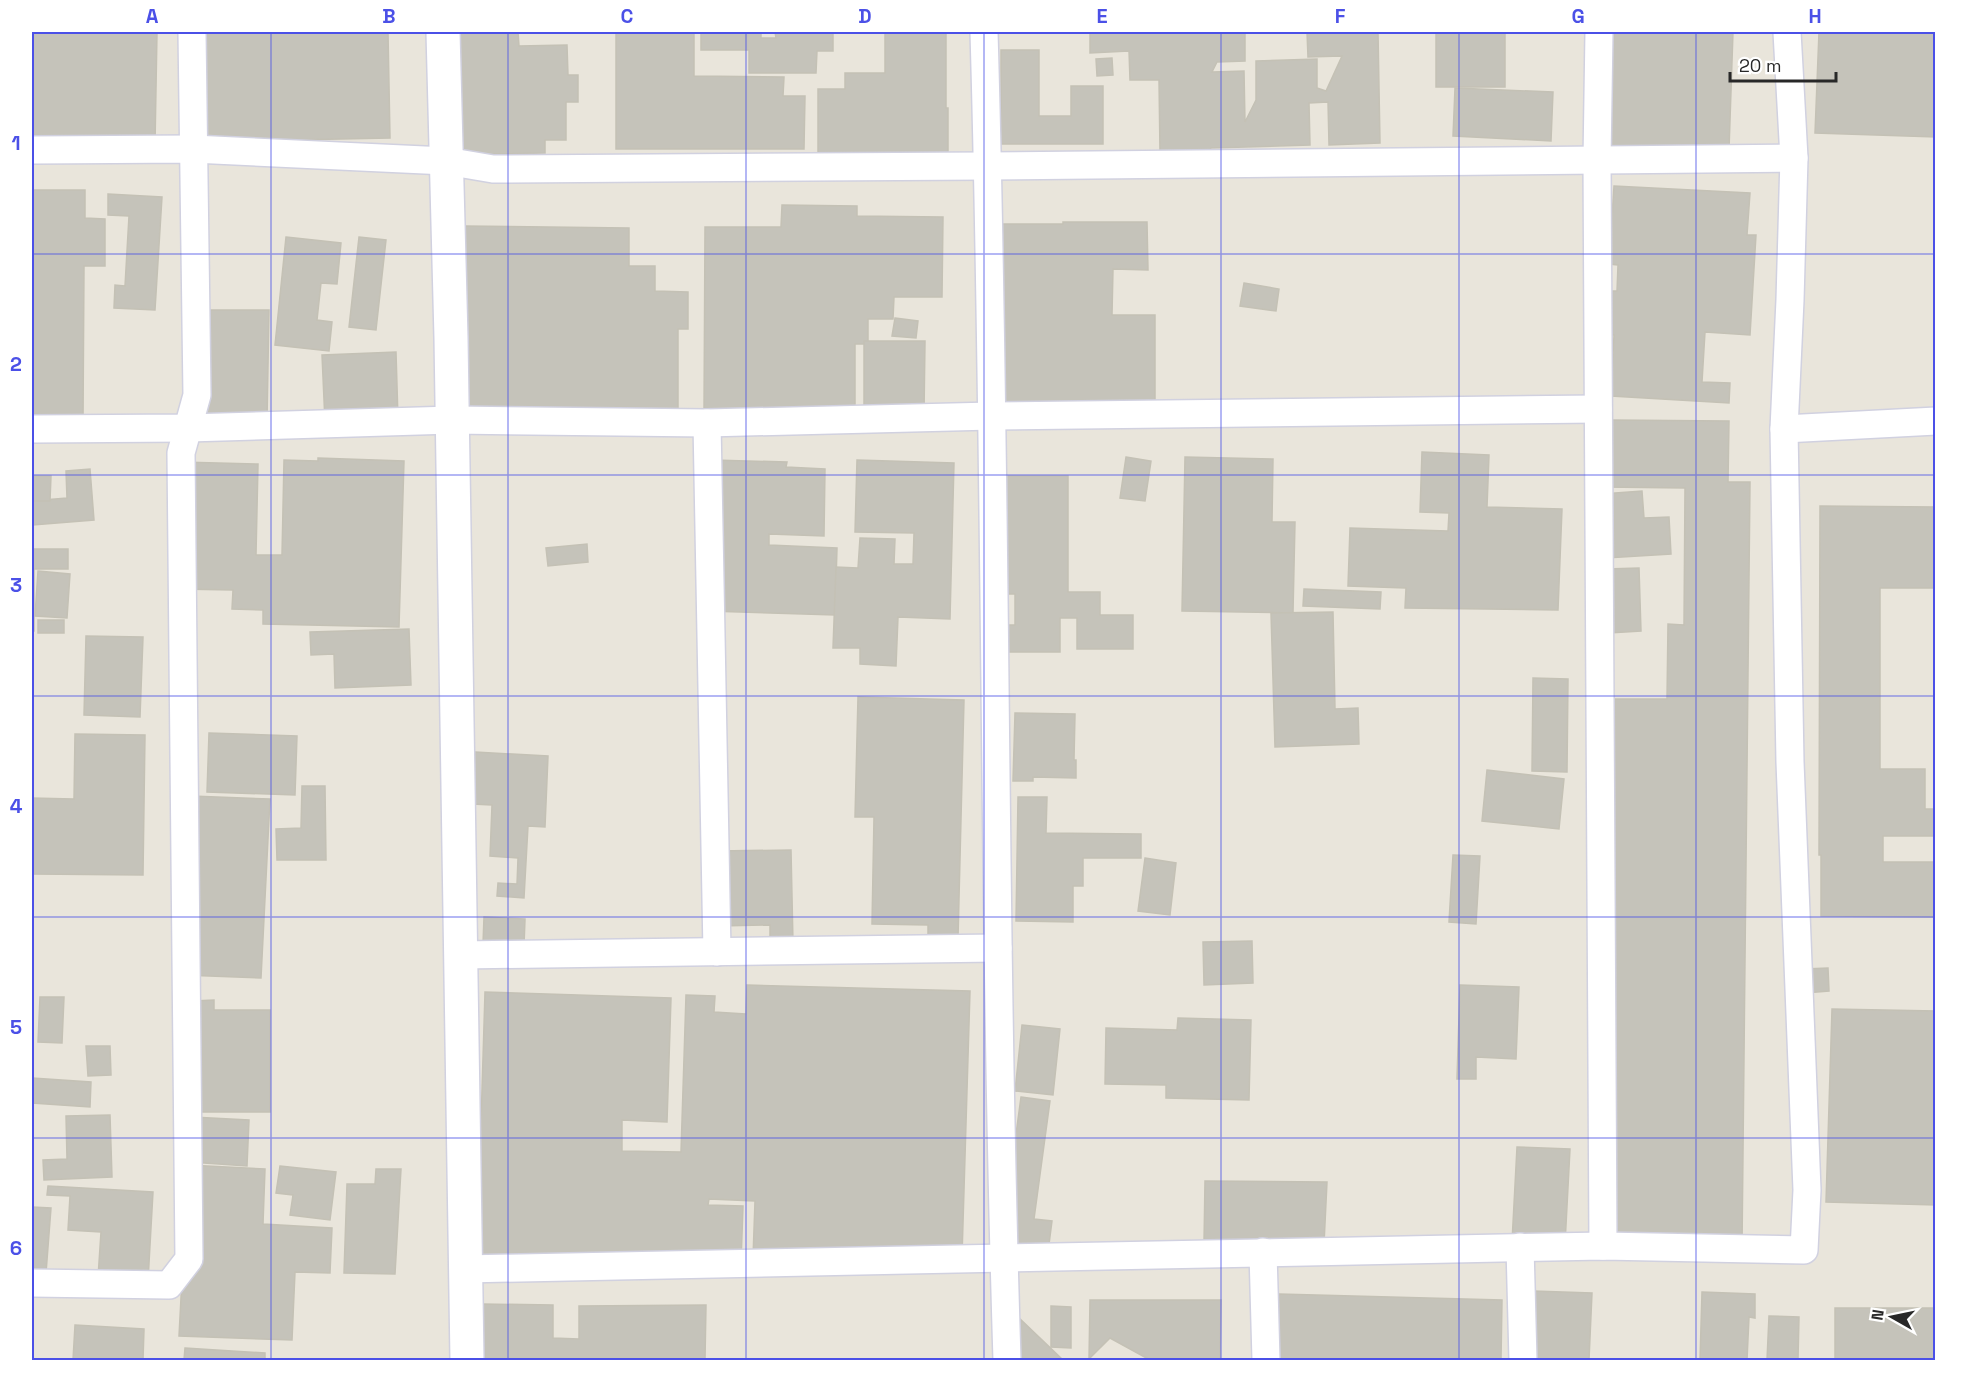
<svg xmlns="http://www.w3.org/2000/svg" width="1967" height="1392" viewBox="0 0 1967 1392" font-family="'Space Grotesk',sans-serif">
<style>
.building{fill:#c5c3ba;stroke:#c4c1b5;stroke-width:1.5}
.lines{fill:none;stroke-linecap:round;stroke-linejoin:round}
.street-casing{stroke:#d1d1e0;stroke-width:30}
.secondary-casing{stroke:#d1d1e0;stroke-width:36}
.street{stroke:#fff;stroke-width:27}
.secondary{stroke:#fff;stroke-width:33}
.grid{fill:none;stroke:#4b50e7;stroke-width:1.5;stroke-opacity:0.55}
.neatline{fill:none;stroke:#4b50e7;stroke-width:2}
.grid-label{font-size:20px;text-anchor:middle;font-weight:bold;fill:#4b50e7}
</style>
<rect width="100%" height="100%" fill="#e9e5db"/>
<!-- building -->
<g class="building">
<path d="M32,32H157L155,145L32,143Z"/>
<path d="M189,32H388L390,138L191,142Z"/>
<path d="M455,32H518L519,46L567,45L568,75H578V102H566V140H545V153L457,155Z"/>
<path d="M616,32H694V76L784,77L783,96H805L804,149H616Z"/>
<path d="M701,32H761V38H776L775,32H833V51H817L816,73H749V50H701Z"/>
<path d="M885,32H946V108H948V158L818,157V89H845V73H885Z"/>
<path d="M1090,32H1245V61L1217,62L1212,72L1244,71L1245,122L1256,100V61L1317,59V88L1326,91L1342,56L1308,57L1307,32H1378L1380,143L1329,145L1328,102L1309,103L1310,145L1211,148L1207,155L1160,152L1159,80H1130L1129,51L1090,53Z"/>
<rect x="1436" y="32" width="69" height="55"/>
<path d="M1598,32H1733L1729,150L1609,148Z"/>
<path d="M1819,32H1936V137L1815,133Z"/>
<path d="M1001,50H1039V116H1071V86H1103V144H1001Z"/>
<path d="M1112,58L1113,75L1097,76L1096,59Z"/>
<path d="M1455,88L1553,92L1551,141L1453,136Z"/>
<path d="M1614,186L1750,193L1747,235H1756L1750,335L1705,332L1702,382L1730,383L1729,403L1611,396L1614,335L1602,334L1604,291H1617L1618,265L1609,264Z"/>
<path d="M32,190H85V218L105,219V266H84L83,424H32Z"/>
<path d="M108,194L162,197L155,310L114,308L115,285L125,286L129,216L108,215Z"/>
<path d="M782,205L857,206V216L943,217L942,297H894L893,319H868V344H855V413L704,412L705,227H781Z"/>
<path d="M1063,222H1147L1148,270L1113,269L1112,315H1155V416L997,413L996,224H1063Z"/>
<path d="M464,226L629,228V266H655V291L688,292V329H678V424L462,421Z"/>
<path d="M286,237L341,243L337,284L321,283L317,320L332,322L329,351L275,345Z"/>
<path d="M359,237L386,240L376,330L349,327Z"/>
<path d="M1244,283L1279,289L1276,311L1240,306Z"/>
<path d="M196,310H269L267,421H194Z"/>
<path d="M895,318L918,321L916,338L892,336Z"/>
<path d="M864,341H925L924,415L864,414Z"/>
<path d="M396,352L398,419L325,422L322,355Z"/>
<path d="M1610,420L1729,421L1728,482H1750L1742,1248L1607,1246L1613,699H1667L1668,624L1684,625L1685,488L1603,487Z"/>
<path d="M1422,452L1489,455L1487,507L1562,509L1558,610L1405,608L1406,588L1348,586L1350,528L1448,531L1449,513L1420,512Z"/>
<path d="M1126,457L1151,461L1145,501L1120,498Z"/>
<path d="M1185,457L1273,459L1272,522H1295L1293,613L1182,611Z"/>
<path d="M318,458L404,461L399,627L263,624V610L232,609L233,590L178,589L181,462L258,464L256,555H282L284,460L318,461Z"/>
<path d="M713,460L787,462L786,467L825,469L824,536L769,534V545L837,548L835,615L708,611Z"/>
<path d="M857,460L954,463L950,619L898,617L896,666L860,664V648H833L836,567L858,568L860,538L895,539L894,564H913L914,533L855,532Z"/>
<path d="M90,469L94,520L33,525L32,501L67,498L66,471Z"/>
<path d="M32,476H51L50,501H32Z"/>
<path d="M996,476H1068V592H1100V615H1133V649H1077V618H1060V652H1003V625H1015V594H996Z"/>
<path d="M1642,491L1644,518L1669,517L1671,554L1606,558L1602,494Z"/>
<path d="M1820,506L1936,507V588H1880V769H1925V809H1936V836H1883V862H1936V917L1821,916V855H1819Z"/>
<path d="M32,533H33V549H68V569H34V631H32Z"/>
<path d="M587,544L588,562L548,566L546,548Z"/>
<path d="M1639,568L1641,631L1609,633L1606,569Z"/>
<path d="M38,571L70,574L67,618L35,616Z"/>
<path d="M1304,589L1381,592L1380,609L1303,606Z"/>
<path d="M1333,612L1335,709L1358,708L1359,744L1275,747L1271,613Z"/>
<rect x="38" y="620" width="26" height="13"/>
<path d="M409,629L411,685L335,688L334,654L311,655L310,632Z"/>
<path d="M86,636L143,637L140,717L84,715Z"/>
<path d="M1533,678L1568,679L1567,772L1532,771Z"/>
<rect x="32" y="686" width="1" height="68"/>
<path d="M858,697L964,700L958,938H928V925L872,924L874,817H855Z"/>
<path d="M1015,713L1075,714L1074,760H1076V778L1033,777V781H1013Z"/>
<path d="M209,733L297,736L295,795L207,792Z"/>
<path d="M75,734L145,735L143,875L32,874V798L74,799Z"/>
<path d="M475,752L548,756L545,827L528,826L524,898L497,896L498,883L517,884L518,858L490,856L492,805L472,804Z"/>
<path d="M1487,770L1564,779L1559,829L1482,821Z"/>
<path d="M302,786H325L326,860H277L276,829L301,828Z"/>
<path d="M191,796L270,799L261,978L183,975Z"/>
<path d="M1018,797H1047L1046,833L1141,834V858H1083V886H1073V922L1016,921Z"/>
<path d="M791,850L793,943H770V925L719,926L718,851Z"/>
<path d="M1453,855L1480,856L1476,924L1449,922Z"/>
<path d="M1145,858L1176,863L1170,915L1138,911Z"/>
<path d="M484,917L525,919L524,946L483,944Z"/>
<path d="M1252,941L1253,983L1204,985L1203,942Z"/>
<path d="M1828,968L1829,991L1805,993L1804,969Z"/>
<path d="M747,985L970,991L962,1256L753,1258L755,1201L709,1199L708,1205L743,1206L741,1263L477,1256L485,992L671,998L667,1122L622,1120V1151L681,1152L686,995L715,996L714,1012L746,1014Z"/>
<path d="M1460,985L1519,987L1516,1059L1476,1057V1079H1457Z"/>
<path d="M40,997H64L62,1043L38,1042Z"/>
<path d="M214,1000V1010H270V1112H180L193,1001Z"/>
<path d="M1832,1009L1936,1011V1205L1826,1202Z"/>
<path d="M1178,1018L1251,1020L1249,1100L1166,1098V1085L1105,1084L1106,1028L1177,1030Z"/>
<path d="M1022,1025L1060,1029L1053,1095L1015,1091Z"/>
<path d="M86,1046H110L111,1075L88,1076Z"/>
<path d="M32,1078L91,1082L90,1107L32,1103Z"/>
<path d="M1021,1097L1050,1101L1034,1219L1052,1221L1048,1252L1001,1246Z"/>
<path d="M110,1115L112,1177L44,1180L43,1160L67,1159L66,1116Z"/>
<path d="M192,1117L249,1120L247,1166L190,1162Z"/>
<path d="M1517,1147L1570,1149L1565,1244L1512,1242Z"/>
<path d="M188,1165L265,1169L263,1224L332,1228L330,1273L295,1272L292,1340L179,1336Z"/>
<path d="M280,1166L336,1172L330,1220L290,1215L293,1195L276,1193Z"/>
<path d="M376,1169H401L395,1274L344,1273L347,1184H375Z"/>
<path d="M1205,1181L1327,1182L1324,1244L1204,1243Z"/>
<path d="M48,1186L153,1192L148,1281L98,1278L101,1232L68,1230L70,1196L47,1195Z"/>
<path d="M32,1207L51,1208L45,1286L32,1285Z"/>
<path d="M1533,1291L1592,1293L1589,1360H1530Z"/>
<path d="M1702,1292L1755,1294V1318L1749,1317L1747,1360H1763H1700Z"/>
<path d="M1279,1294L1502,1300L1501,1360H1276Z"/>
<path d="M1090,1300H1221L1220,1360H1150L1110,1338L1089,1359Z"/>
<path d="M482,1304L553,1305V1338L579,1339V1306L706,1305L705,1360H482Z"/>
<path d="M1051,1306L1071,1307V1348L1051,1347Z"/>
<rect x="1835" y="1308" width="101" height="52"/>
<path d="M1017,1316L1063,1360H1017Z"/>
<path d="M1769,1316L1799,1317L1798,1360H1767Z"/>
<path d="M75,1325L144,1329L143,1360H73Z"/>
<path d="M185,1348L265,1353V1360H184Z"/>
</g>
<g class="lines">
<!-- street casing -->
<g class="street-casing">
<g id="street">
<path d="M984,32C997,474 993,918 1007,1360"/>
<path d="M1599,32L1597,160L1603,1246"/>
<path d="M32,150L193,149L446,161L493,169L988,166L1794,158"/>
<path d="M707,423L717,952"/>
<path d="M32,429L188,428L452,420L707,423L992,416L1598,409"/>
<path d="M1784,429L1936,421"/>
<path d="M461,955L998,948"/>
<path d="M1520,1247L1523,1360"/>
<path d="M1263,1252L1266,1360"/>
<path d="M465,1269L1603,1246L1804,1250L1807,1190L1790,762L1784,429L1790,300L1794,158L1787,32"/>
<path d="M32,1283L169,1285L189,1259L181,453L197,395L192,32"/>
</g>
</g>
<!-- secondary casing -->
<g class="secondary-casing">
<path id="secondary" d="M443,32L451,338L467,1360"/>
</g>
<!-- street -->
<use href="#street" class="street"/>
<!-- secondary -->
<use href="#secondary" class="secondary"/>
</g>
<!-- grid -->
<path class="grid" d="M271,32V1360M508,32V1360M746,32V1360M984,32V1360M1221,32V1360M1459,32V1360M1696,32V1360M32,254H1936M32,475H1936M32,696H1936M32,917H1936M32,1138H1936"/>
<!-- border -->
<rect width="1967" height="1392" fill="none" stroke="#ffffff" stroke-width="66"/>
<!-- north arrow -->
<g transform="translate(1892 1317) rotate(279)" stroke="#ffffff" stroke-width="4.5" paint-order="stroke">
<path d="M0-4.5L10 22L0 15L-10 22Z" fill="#282828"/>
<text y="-9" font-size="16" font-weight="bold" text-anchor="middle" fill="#282828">N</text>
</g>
<!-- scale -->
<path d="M1730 72v9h106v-9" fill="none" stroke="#282828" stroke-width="3"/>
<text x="1739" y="72" font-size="18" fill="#282828" stroke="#ffffff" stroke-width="4.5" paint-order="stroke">20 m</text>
<rect x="33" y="33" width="1901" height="1326" class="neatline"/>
<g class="grid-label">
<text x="152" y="23">A</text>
<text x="389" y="23">B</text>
<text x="627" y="23">C</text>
<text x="865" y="23">D</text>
<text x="1102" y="23">E</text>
<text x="1340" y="23">F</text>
<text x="1578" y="23">G</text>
<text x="1815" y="23">H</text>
<text x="16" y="150">1</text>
<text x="16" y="371">2</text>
<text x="16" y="592">3</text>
<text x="16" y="813">4</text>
<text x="16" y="1034">5</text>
<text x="16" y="1255">6</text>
</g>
</svg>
